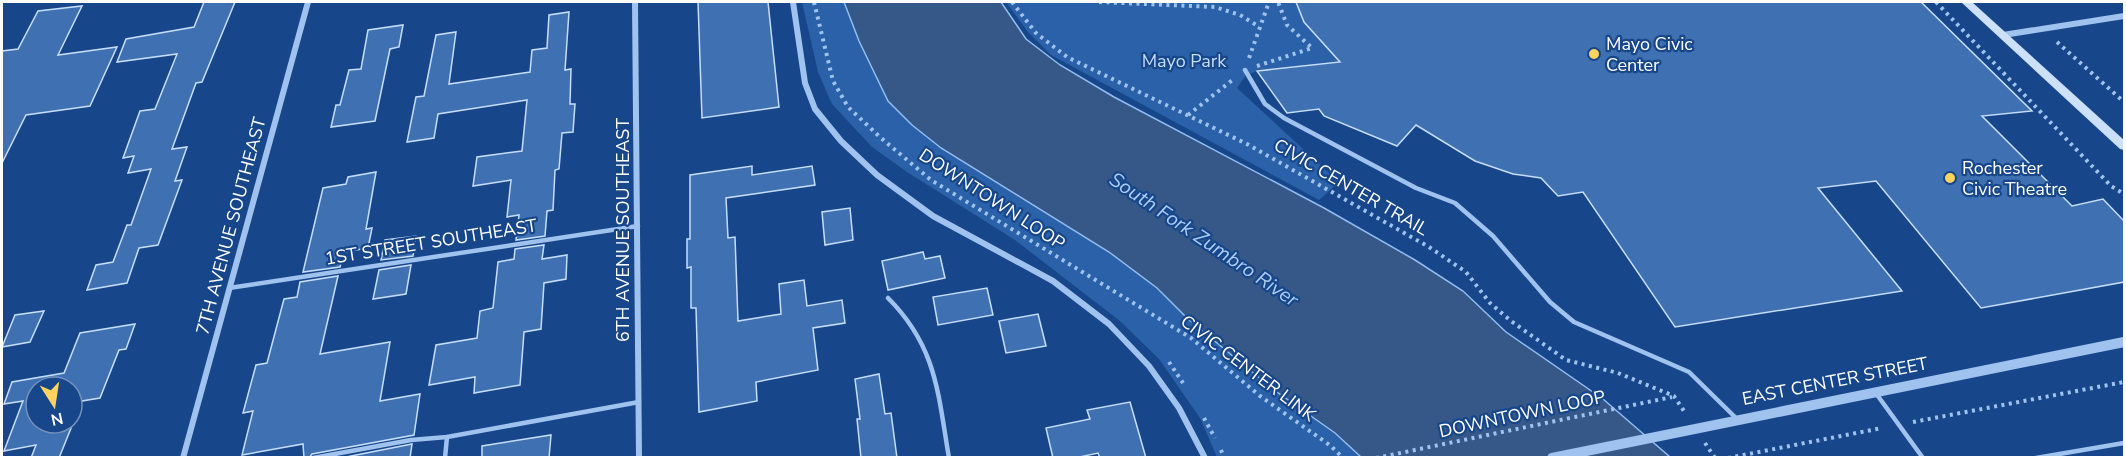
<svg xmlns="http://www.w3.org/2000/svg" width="2126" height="459" viewBox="0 0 2126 459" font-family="'Nunito Sans',sans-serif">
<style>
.green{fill:#2a61a8}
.water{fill:#355889;stroke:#92bdf1;stroke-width:1.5}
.building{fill:#3f71b2;stroke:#c6ddfa;stroke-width:1.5;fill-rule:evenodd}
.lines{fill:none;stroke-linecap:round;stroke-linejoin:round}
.path{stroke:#a0c2ee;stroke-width:4;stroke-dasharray:3 4.5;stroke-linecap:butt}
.service{stroke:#a0c2ee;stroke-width:4.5}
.minor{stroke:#a0c2ee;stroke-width:6}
.tertiary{stroke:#a0c2ee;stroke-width:10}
.secondary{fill:#cde0fa;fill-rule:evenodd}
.poi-dot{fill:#ffd35d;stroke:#17478a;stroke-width:2}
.labels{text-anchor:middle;stroke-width:4.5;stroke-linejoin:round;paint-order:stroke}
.poi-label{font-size:18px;fill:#fff;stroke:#17478a;text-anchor:start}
.park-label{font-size:18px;fill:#c6ddfa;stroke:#17478a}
.street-label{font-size:18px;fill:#fff;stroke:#17478a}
.water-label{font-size:20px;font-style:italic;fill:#acccf5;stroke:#17478a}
</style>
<rect width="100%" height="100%" fill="#17478a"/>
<!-- green -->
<g class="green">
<path d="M802,2H844L859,41L888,101L912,125L941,148L1109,252L1157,288L1188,319L1274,390L1335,433L1359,456L1217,457L1200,418L1159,359L1120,321L1015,240L907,172L872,147L832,104L818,72Z"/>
<path d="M1006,2H1296L1304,22L1340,62L1257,71L1246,75L1237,88L1339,182L1319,200L1051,55L1028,32Z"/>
</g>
<!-- water -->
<path class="water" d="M844,2H1001L1026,39L1060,65L1114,97L1324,208L1415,260L1463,291L1506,332L1603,399L1670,457H1361L1335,433L1274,390L1188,319L1157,288L1109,252L941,148L912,125L888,101L859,41Z"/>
<!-- building -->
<g class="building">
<path d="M204,2H235L202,82L196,83L172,149L187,147L175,181L182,180L158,245L139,248L127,283L87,290L96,265L113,262L127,225H131L151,169L128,173L134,156L123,158L140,111L155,109L177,54L117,62L126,39L194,27Z"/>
<path d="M698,2H768L779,107L702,118Z"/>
<path d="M1296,2H1921L2032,111L1982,116L2072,206L2103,199L2124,221V282L1981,308L1876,181L1818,188L1902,291L1675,327L1583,192L1558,196L1541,178L1513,174L1475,161L1416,125L1397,146L1324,116L1319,109L1287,113L1257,71L1340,62L1304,22Z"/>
<path d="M82,6L58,55L117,47L90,106L26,115L2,163V51L18,49L38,11Z"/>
<path d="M569,12L565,70L571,69L570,104H575L573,132L562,133L559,169L555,170L553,210L547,211L545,236L516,240L519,215L507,217L511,180L473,186L477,157L522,151L527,100L438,114L434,138L407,142L416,97L424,96L436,35L456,32L449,84L530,72L532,50L547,48L549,15Z"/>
<path d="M403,25L399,47L390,49L375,121L331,127L336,105H340L349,70L361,69L368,30Z"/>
<path d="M752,166V175L812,166L815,185L726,198L728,238L735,237L738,321L781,314L779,284L804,280L807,306L842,300L845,323L813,328L818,370L756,382L757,401L699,412L696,308H691V267L687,268V239H690V175Z"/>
<path d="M376,172L366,229L372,228L368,248L344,252L340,267L303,272L323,188L346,184L348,177Z"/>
<path d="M850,208L853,240L825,245L822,212Z"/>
<path d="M416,236L413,256L381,260L385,240Z"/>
<path d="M544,245L542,259L567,255L566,279L544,283L541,329L524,332L520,385L474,393L475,377L429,385L436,345L477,338L480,311L493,308L498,262L514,259L515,249Z"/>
<path d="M923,252L925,259L940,256L945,278L888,290L882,261Z"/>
<path d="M411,265L406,294L373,299L379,270Z"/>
<path d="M338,276L320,354L390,342L380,401L420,394L414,435L312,454L309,458H304L303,444L242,455L253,411L243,413L256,365L267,363L284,299L297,297L300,282Z"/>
<path d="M987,288L993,315L938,325L933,297Z"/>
<path d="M44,311L30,342L2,347L15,315Z"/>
<path d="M1038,314L1046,346L1006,353L999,321Z"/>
<path d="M135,324L126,349L119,350L100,398L82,401L59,458H31L36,445L4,451L23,401L4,404L12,382L64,373L80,333ZM36,387H72V423H36Z"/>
<path d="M879,374L885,414L891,413L897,458H861L857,419H860L855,379Z"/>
<path d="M1130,402L1146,458H1100L1098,453L1075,458H1053L1046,428L1090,419L1087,410Z"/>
<path d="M551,435L549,458H482V446Z"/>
<path d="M412,444L410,458H341Z"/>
</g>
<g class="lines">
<!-- path -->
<g class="path">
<path d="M814,2L833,81L848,107L881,138L931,180L1191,338L1260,396L1331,446L1343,458"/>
<path d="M1012,2L1036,33L1067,57L1247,144L1429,247L1466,272L1490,303L1511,321L1566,360L1618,373L1674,396L1686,414"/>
<path d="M1099,2L1215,7L1240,15L1258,26"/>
<path d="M1936,2L2111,186L2124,194"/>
<path d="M2057,42L2124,102"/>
<path d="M1249,58L1269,2"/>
<path d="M1257,66L1312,48L1287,25L1278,2"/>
<path d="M1188,115L1235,78"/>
<path d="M1169,362L1183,383"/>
<path d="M1204,418L1215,438"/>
<path d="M1913,422L2124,382"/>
<path d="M1705,443L1715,458"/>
<path d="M1221,450L1224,458"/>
<path d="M1376,458L1672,397"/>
<path d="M1728,458L1882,428"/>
</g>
<!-- service -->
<g class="service">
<path d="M1245,70L1265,104L1284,118L1416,188L1455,203L1493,236L1550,302L1574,322L1689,372L1737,419"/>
<path d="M229,288L638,226"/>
<path d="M888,298C937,347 938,394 949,458"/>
<path d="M1875,392L1923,458"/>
<path d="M313,458L411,440L447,437L639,402"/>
<path d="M445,458L447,437"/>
<path d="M2036,458L2124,443"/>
</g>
<!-- minor -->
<g class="minor">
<path d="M635,2L639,458"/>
<path d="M793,2L805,83L815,109L841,141L877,175L933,216L1053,281L1109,324L1149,366L1179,408L1205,458"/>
<path d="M2003,35L2124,16"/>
<path d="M183,458L308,2"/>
</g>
<!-- tertiary -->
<path class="tertiary" d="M1552,458L2124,342"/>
<!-- secondary -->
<path class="secondary" d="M1961,2H1972L2124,140V150L2120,149Z"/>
</g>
<!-- markers -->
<g class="poi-dot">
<circle cx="1594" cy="54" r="6"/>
<circle cx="1950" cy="178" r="6"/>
</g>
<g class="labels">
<!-- poi labels -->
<g class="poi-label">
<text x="1606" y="50">Mayo Civic<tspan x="1606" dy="21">Center</tspan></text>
<text x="1962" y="174">Rochester<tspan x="1962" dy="21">Civic Theatre</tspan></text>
</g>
<!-- park labels -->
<g class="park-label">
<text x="1184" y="67">Mayo Park</text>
</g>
<!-- street labels -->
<g class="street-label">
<text transform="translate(1351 187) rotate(30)" y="6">CIVIC CENTER TRAIL</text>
<text transform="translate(992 199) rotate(33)" y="6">DOWNTOWN LOOP</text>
<text transform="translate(231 226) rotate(-75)" y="6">7TH AVENUE SOUTHEAST</text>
<text transform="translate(623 230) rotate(-90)" y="6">6TH AVENUE SOUTHEAST</text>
<text transform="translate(431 242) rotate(-9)" y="6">1ST STREET SOUTHEAST</text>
<text transform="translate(1248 368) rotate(37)" y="6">CIVIC CENTER LINK</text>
<text transform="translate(1835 381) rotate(-11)" y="6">EAST CENTER STREET</text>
<text transform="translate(1522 414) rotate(-12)" y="6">DOWNTOWN LOOP</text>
</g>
<!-- water labels -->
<g class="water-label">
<text transform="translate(1204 239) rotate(34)" y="7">South Fork Zumbro River</text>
</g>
</g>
<!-- border -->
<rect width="2126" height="459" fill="none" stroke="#ffffff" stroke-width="6"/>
<!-- north arrow -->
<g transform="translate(54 405) rotate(168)"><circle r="28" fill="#17478a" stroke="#7491b9" stroke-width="1.5"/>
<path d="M0-4.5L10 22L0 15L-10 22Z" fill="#ffd35d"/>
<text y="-9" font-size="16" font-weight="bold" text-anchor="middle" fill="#ffffff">N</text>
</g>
</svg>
